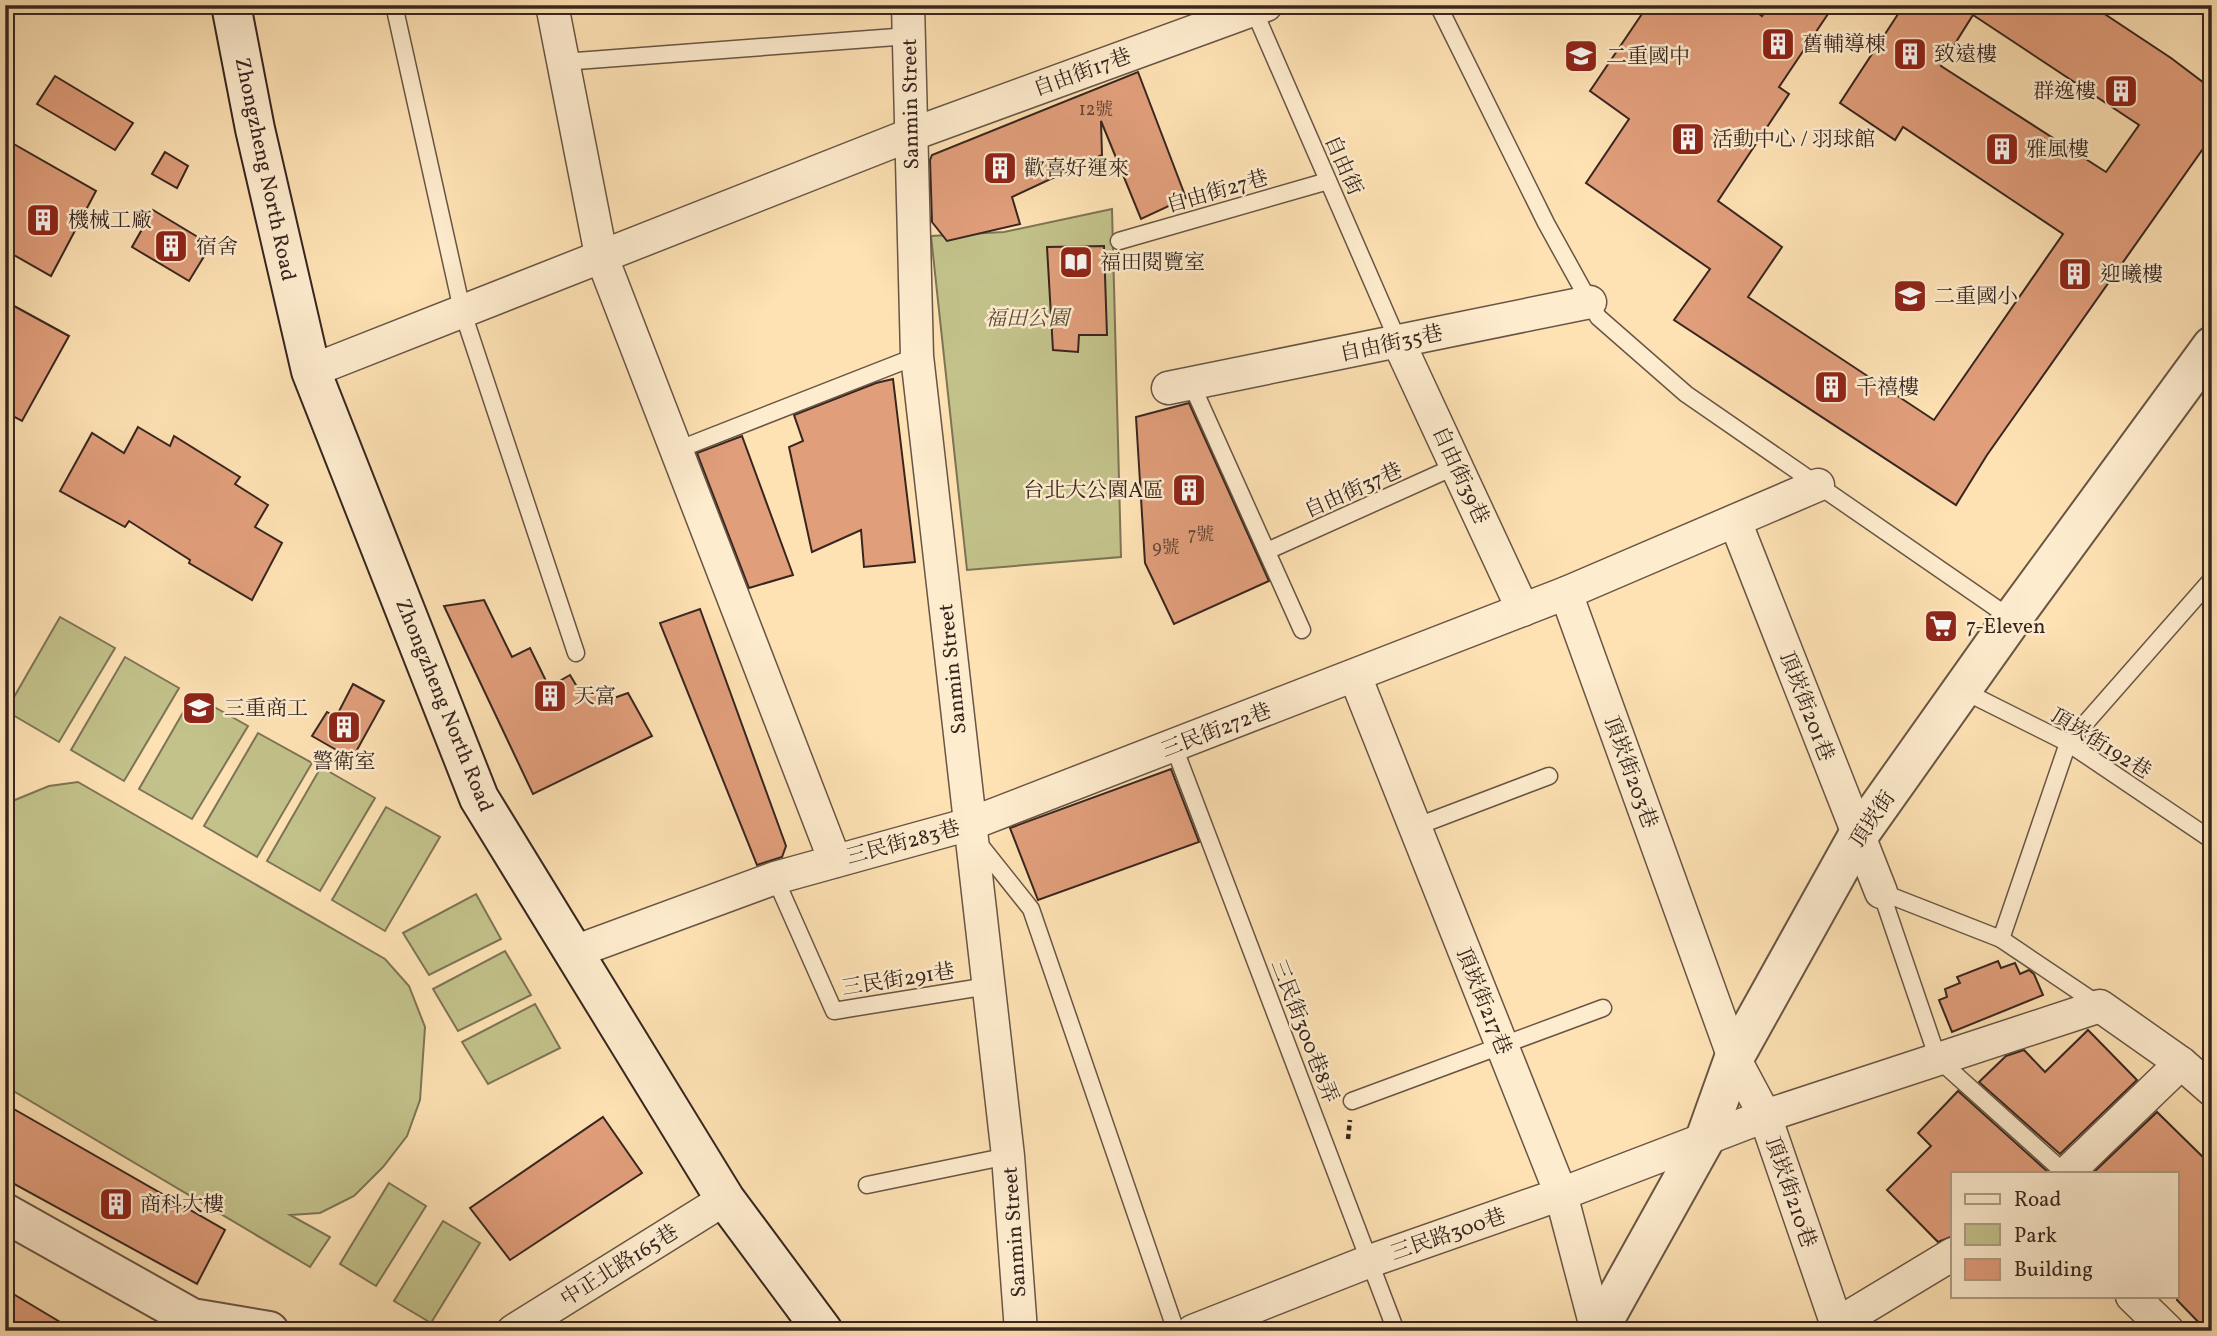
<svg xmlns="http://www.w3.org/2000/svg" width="2217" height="1336" viewBox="0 0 2217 1336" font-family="Vollkorn,'Noto Serif TC',serif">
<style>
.green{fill:#c3c28b;stroke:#7d7456;stroke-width:2}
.building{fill:#e19e7b;stroke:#372620;stroke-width:2;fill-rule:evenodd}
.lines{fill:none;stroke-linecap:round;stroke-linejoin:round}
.service-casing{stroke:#695545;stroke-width:19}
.minor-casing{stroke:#695545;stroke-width:35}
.tertiary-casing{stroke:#695545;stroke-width:42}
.secondary-casing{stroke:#372620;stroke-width:42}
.path{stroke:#372620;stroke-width:4.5;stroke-dasharray:5 3.5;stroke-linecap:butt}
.service{stroke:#feecce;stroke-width:16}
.minor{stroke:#feecce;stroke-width:32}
.tertiary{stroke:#feecce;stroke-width:38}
.secondary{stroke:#feecce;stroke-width:38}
.labels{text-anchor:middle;stroke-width:5;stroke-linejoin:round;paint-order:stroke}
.number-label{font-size:18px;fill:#624437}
.poi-label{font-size:21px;fill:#372620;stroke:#feecce;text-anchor:start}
.street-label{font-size:21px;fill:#372620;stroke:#feecce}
.park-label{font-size:21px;font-style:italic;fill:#5a4d3b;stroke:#feecce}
</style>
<rect width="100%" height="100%" fill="#fee2b4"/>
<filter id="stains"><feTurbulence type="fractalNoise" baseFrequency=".00286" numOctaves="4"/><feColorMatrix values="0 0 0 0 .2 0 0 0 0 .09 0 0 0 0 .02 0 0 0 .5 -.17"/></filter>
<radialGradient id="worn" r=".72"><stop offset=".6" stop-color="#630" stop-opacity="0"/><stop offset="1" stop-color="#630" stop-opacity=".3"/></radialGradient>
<!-- green -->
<g class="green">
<path d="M1112,209L1121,557L967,570L931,236L1004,232Z"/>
<path d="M60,617L115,648L59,742L6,711Z"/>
<path d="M125,657L179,688L124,781L71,750Z"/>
<path d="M193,695L248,726L192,819L139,789Z"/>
<path d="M258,733L312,763L257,857L204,826Z"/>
<path d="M321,767L375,798L320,891L267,861Z"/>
<path d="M78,782L385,959L409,986L425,1027L420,1100L407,1136L383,1167L354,1196L320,1213L290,1215L330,1237L310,1267L5,1086V804L49,786Z"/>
<path d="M386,807L440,837L385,931L332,900Z"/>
<path d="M476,894L501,939L429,975L403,933Z"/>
<path d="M505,951L531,995L458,1031L433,989Z"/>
<path d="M535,1004L560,1048L488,1084L462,1042Z"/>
<path d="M389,1183L426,1206L376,1286L340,1264Z"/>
<path d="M443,1221L480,1243L431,1323L394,1301Z"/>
</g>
<!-- building -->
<g class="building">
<path d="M1648,5H1747L1762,16L1770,5H1834L1779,87L1789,94L1718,201L1782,247L1748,297L1934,420L2063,234L1903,127L1895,140L1840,103L1904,5H2091L2171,58L2212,89V136L1987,455L1956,505L1674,320L1710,269L1586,183L1629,119L1590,91ZM1973,15L2139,125L2106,172L1941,66Z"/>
<path d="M1138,72L1186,198L1141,219L1101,121L1102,155L1012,197L1020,224L947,241L932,222L930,160L932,155Z"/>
<path d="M55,76L133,123L115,150L37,104Z"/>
<path d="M5,139L96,191L51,276L5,250Z"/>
<path d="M165,152L188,166L177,188L152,174Z"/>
<path d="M153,210L211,245L189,281L132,247Z"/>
<path d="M1104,246L1107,335H1079L1078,352L1053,350L1047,247Z"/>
<path d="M5,301L69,336L22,421L5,412Z"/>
<path d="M893,379L915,562L864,567L861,530L812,552L789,447L803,441L794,415L876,383Z"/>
<path d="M1189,403L1269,581L1174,624L1145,563L1136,417Z"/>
<path d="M138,427L170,446L174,436L240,477L235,484L268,505L255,527L282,543L252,600L189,563L190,560L129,521L125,527L60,491L92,433L124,453Z"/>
<path d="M742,436L793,575L749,588L697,453Z"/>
<path d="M484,600L512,657L530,648L549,687L570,675L582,695L608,687L614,698L628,693L652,736L533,794L444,606Z"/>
<path d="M700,609L786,846L782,857L757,865L660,623Z"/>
<path d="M353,684L384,701L352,759L312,736L327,712L336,717Z"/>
<path d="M1171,769L1199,842L1038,900L1010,828Z"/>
<path d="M1998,961L2001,968L2015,963L2020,974L2029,970L2034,974L2043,995L1952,1032L1939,1000L1947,997L1945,989L1960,983L1957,977Z"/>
<path d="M2088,1030L2137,1080L2060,1154L1979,1082L2006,1056L2024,1050L2045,1072Z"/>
<path d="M1958,1091L2049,1173H1953V1236L1938,1242L1887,1190L1931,1146L1918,1133Z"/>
<path d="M5,1104L225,1230L197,1284L5,1179Z"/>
<path d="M2157,1112L2212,1166V1331H2207L2177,1300V1173H2093Z"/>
<path d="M603,1117L642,1173L510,1260L470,1208Z"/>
<path d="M5,1289L75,1331H5Z"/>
</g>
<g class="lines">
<!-- service casing -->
<g class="service-casing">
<g id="service">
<path d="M394,5L462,310L576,653"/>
<path d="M1438,5L1546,223L1598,317L1686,394L2012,619"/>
<path d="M1252,6L1398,341"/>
<path d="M563,62L909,36"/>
<path d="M1119,241L1328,181"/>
<path d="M1191,383L1302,630"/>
<path d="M677,450L917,356"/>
<path d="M1267,551L1456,466"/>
<path d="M1962,690L2068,743L2212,840"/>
<path d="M1174,747L1396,1331"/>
<path d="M1415,827L1549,776"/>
<path d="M976,840L1031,909L1176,1331"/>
<path d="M775,878L834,1011L988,986"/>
<path d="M2001,939L1881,892L1938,1059L2057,1166"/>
<path d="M2099,1005L2001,939L2068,743L2212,579"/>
<path d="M1352,1101L1603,1008"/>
<path d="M867,1185L1008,1156"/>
</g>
</g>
<!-- minor casing -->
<g class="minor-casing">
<g id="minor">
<path d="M552,5L601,255L835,861"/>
<path d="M908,5L917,356L1008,1156L1021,1331"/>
<path d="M1398,341L1523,610"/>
<path d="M311,371L910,135L1266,5"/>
<path d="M1168,388L1590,302"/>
<path d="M1735,521L1881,892"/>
<path d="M1566,593L1818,485"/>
<path d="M1355,676L1561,1194L1597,1331"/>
<path d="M574,952L775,878L970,824L1566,593L1734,1058L1765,1116L1839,1331"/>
<path d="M2067,1173L2181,1063"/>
<path d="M2132,1296L2168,1331"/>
<path d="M1837,1324L1953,1254"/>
<path d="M513,1331L725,1199"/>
<path d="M1193,1331L1370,1261L1561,1194L1765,1116L2100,1006L2181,1063L2212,1090"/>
</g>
</g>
<!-- tertiary casing -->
<g class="tertiary-casing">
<g id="tertiary">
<path d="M5,1213L192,1318L269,1331"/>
<path d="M1598,1331L1705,1139L1734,1058L1856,839L2012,619L2212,346"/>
</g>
</g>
<!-- secondary casing -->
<g class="secondary-casing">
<path id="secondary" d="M231,5L255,129L311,371L479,798L725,1199L823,1331"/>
</g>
<!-- path -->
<path class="path" d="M1348,1139L1350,1120"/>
<!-- service -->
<use href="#service" class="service"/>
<!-- minor -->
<use href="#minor" class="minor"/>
<!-- tertiary -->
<use href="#tertiary" class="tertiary"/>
<!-- secondary -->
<use href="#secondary" class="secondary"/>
</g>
<!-- icons -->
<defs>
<g id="building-square" transform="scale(1.75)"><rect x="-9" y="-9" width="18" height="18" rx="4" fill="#8f2418" stroke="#feecce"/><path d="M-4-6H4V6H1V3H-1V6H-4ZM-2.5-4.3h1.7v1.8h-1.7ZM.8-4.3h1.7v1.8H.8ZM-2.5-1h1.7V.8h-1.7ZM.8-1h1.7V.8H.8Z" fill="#fff"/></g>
<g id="school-square" transform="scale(1.75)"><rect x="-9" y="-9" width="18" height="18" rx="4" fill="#8f2418" stroke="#feecce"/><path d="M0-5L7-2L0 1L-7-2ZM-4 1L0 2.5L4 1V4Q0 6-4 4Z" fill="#fff"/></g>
<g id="library-square" transform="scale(1.75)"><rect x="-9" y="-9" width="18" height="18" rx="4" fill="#8f2418" stroke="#feecce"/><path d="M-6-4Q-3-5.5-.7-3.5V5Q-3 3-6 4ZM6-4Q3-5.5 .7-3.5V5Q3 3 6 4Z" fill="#fff"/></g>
<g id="supermarket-square" transform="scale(1.75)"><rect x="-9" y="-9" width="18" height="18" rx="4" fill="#8f2418" stroke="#feecce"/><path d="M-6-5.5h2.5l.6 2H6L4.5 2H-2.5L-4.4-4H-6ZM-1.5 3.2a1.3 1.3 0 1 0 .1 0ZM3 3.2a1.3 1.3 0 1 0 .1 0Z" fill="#fff"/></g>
</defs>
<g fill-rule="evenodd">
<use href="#building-square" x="1778" y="44"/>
<use href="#building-square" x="1910" y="54"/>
<use href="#school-square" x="1581" y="56"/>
<use href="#building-square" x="2121" y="91"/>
<use href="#building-square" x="1688" y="139"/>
<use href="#building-square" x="2002" y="149"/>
<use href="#building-square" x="1000" y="168"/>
<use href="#building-square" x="43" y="220"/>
<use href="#building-square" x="171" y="246"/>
<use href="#library-square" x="1076" y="262"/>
<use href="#building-square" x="2075" y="274"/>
<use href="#school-square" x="1910" y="296"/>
<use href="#building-square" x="1831" y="387"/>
<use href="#building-square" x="1189" y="490"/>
<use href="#supermarket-square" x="1941" y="626"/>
<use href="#building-square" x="550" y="696"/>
<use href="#school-square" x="199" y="708"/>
<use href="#building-square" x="344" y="727"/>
<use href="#building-square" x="116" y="1204"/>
</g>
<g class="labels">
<!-- number labels -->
<g class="number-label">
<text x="1096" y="115">12號</text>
<text x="1201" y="540">7號</text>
<text x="1166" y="553">9號</text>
</g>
<!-- poi labels -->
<g class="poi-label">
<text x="1802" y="51">舊輔導棟</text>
<text x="1934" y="61">致遠樓</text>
<text x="1606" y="63">二重國中</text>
<text x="2096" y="98" text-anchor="end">群逸樓</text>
<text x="1712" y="146">活動中心 / 羽球館</text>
<text x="2026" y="156">雅風樓</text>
<text x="1024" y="175">歡喜好運來</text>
<text x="68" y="227">機械工廠</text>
<text x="196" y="253">宿舍</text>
<text x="1100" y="269">福田閱覽室</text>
<text x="2100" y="281">迎曦樓</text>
<text x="1934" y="303">二重國小</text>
<text x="1856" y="394">千禧樓</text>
<text x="1164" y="497" text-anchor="end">台北大公園A區</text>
<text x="1966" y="633">7-Eleven</text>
<text x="574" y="703">天富</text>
<text x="224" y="715">三重商工</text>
<text x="344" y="768" text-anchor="middle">警衛室</text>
<text x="140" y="1211">商科大樓</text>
</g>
<!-- street labels -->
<g class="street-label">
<text transform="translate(1082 72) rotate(-20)" y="7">自由街17巷</text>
<text transform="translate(910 104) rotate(-91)" y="7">Sanmin Street</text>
<text transform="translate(1344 165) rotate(66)" y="7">自由街</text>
<text transform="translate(266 169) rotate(78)" y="7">Zhongzheng North Road</text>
<text transform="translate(1217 191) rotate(-16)" y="7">自由街27巷</text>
<text transform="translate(1391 343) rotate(-12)" y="7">自由街35巷</text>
<text transform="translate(1461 475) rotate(65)" y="7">自由街39巷</text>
<text transform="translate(1353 490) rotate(-24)" y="7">自由街37巷</text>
<text transform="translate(952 669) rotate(-96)" y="7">Sanmin Street</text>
<text transform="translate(445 705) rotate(68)" y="7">Zhongzheng North Road</text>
<text transform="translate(1807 706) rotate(69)" y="7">頂崁街201巷</text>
<text transform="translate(1216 730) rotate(-21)" y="7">三民街272巷</text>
<text transform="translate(2101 743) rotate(32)" y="7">頂崁街192巷</text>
<text transform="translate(1631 772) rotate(70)" y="7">頂崁街203巷</text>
<text transform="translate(1872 819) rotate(-56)" y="7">頂崁街</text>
<text transform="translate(903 842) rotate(-15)" y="7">三民街283巷</text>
<text transform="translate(898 979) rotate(-9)" y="7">三民街291巷</text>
<text transform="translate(1484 1001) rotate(68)" y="7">頂崁街217巷</text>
<text transform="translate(1305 1031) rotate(69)" y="7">三民街300巷8弄</text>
<text transform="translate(1791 1192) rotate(71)" y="7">頂崁街210巷</text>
<text transform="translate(1014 1232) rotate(-94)" y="7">Sanmin Street</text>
<text transform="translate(1448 1234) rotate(-19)" y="7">三民路300巷</text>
<text transform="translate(619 1265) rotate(-32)" y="7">中正北路165巷</text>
</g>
<!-- park labels -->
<g class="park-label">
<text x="1027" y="325">福田公園</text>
</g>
</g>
<!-- margin -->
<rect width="2217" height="1336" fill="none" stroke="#fee2b4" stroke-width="28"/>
<rect x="7" y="7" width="2203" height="1322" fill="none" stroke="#372620" stroke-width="3.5"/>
<rect x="14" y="14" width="2189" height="1308" fill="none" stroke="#372620" stroke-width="2"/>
<!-- legend -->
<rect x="1951" y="1172" width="228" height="126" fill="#feecce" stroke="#ae9d88" stroke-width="2"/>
<rect x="1965" y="1194" width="35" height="10" fill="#feecce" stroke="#ae9d88" stroke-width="2"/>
<text x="2014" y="1206" font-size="21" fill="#372620">Road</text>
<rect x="1965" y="1224" width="35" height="21" fill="#c3c28b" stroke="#ae9d88" stroke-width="2"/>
<text x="2014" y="1242" font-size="21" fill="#372620">Park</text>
<rect x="1965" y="1259" width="35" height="21" fill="#e19e7b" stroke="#ae9d88" stroke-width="2"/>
<text x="2014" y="1276" font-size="21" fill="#372620">Building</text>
<rect width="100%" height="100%" filter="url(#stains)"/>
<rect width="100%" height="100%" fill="url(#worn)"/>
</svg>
